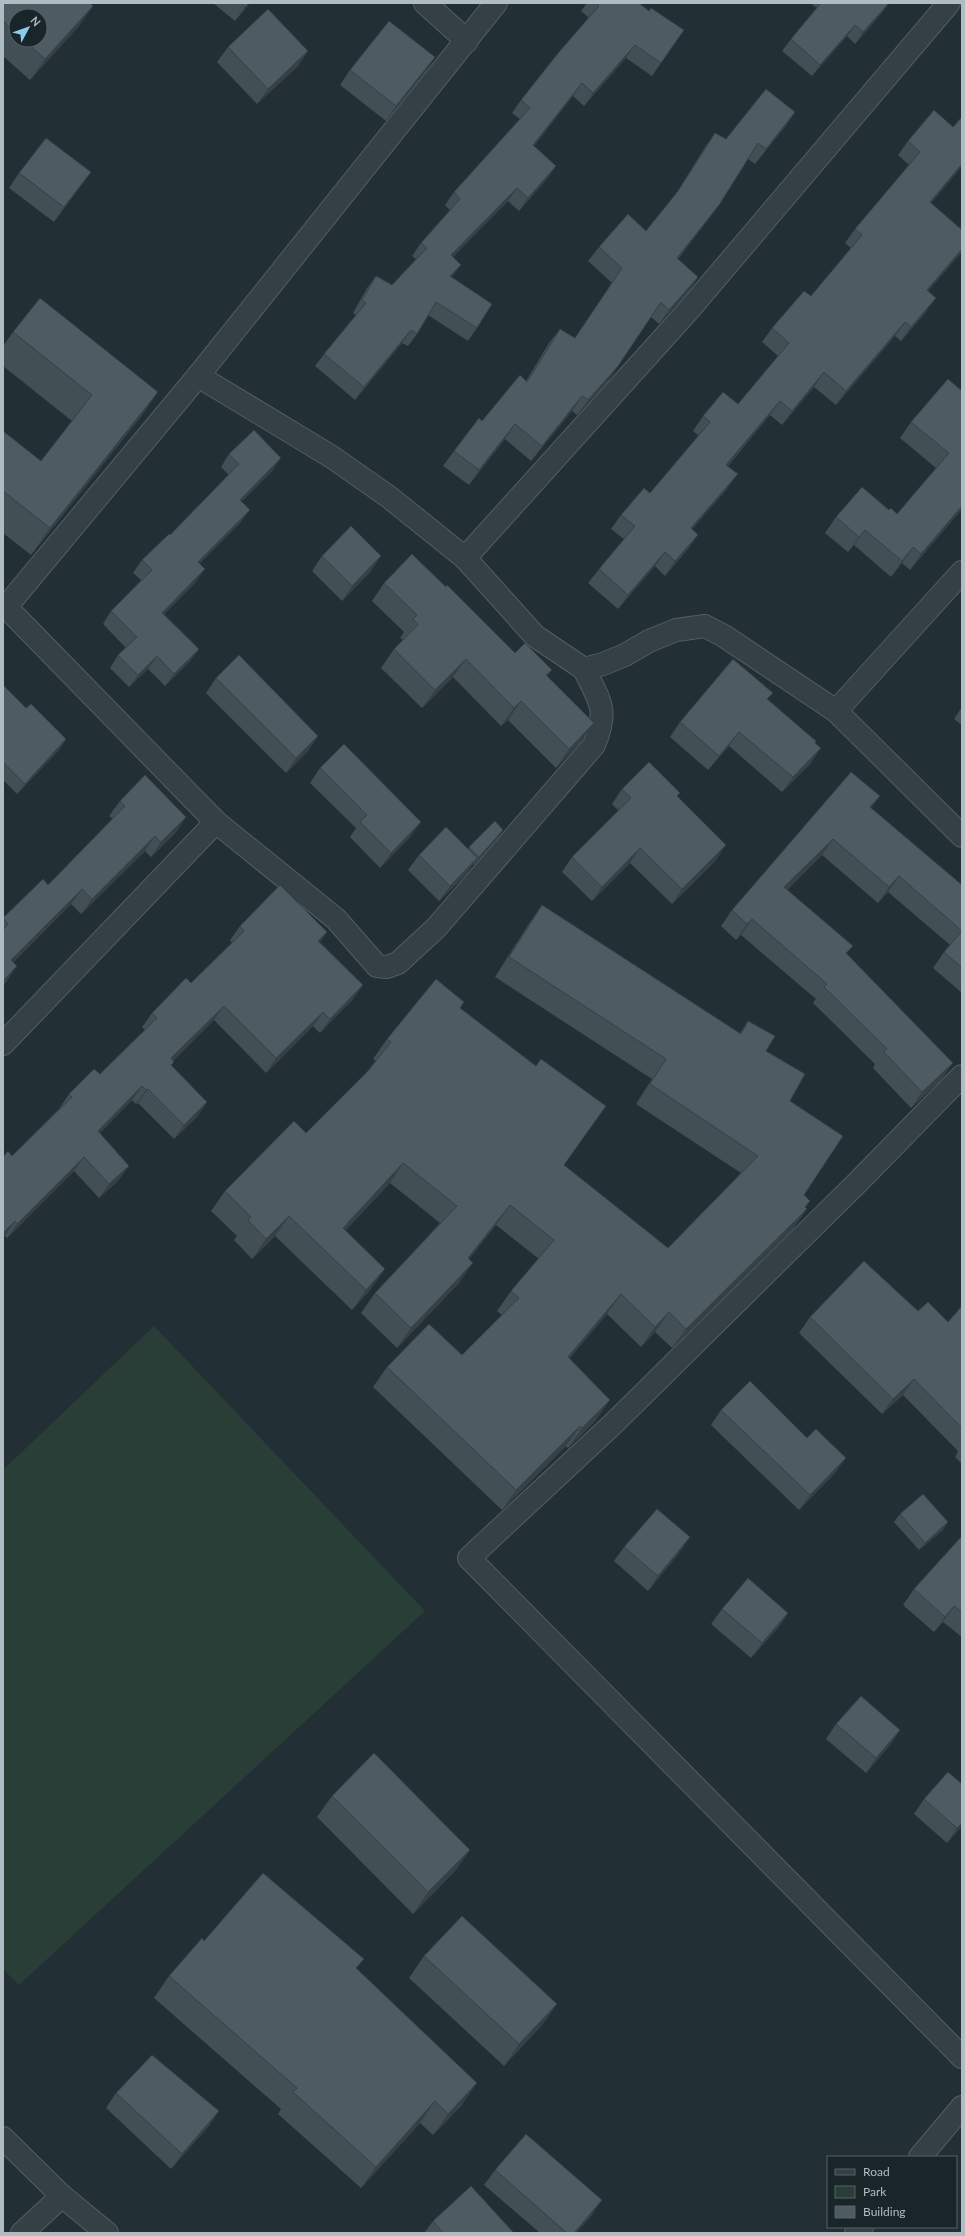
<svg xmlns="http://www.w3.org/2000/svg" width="965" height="2236" viewBox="0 0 965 2236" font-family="Lato,sans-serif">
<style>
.green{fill:#2a3e38}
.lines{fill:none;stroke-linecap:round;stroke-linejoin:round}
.minor-casing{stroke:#525e63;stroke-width:24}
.minor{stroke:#354045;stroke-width:22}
.wall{fill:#424f55;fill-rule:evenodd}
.shaded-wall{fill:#364045}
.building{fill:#4d5c63;stroke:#364045}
</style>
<rect width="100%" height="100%" fill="#222f34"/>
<!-- green -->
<path class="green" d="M154,1326L425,1611L19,1985L3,1969V1470Z"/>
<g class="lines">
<!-- minor casing -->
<g class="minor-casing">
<g id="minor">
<path d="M425,3L467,41"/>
<path d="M198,376L332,457L389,497L465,558L687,312L949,3"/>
<path d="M465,558L535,636L584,669L603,664L625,655L649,641L676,630L705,626L724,636L836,711"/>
<path d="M962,572L836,711L962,836"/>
<path d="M3,605L6,607L198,376L496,3"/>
<path d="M216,822L336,919L377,966L387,967L398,963L436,928L594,745C609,709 600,702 584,669"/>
<path d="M3,1044L216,822L6,607"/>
<path d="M962,1076L857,1183L614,1423L469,1558L962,2057"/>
<path d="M3,2138L62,2196L107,2233"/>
<path d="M920,2157L962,2107"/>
<path d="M22,2233L62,2196"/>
<path d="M856,2233L862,2227"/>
</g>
</g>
<!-- minor -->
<use href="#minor" class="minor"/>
</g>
<!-- wall -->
<g class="wall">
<path d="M3,3L93,6L78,27L30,80L3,56ZM16,16L40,40H16Z"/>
<path d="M213,3H250L235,21Z"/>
<path d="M587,3H639L661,63L652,76L626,58L584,106L573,96L534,146L556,166L547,179L519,211L508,201L453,257L452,278L477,328L468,341L428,315L417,334L408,346L402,343L355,400L315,366L324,354L356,315L353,313L367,288L376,276L392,285L416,259L412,256L421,243L450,210L445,205L454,192L520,119L512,113L521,100L589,18L581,11Z"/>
<path d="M810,3H889L881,14L855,44L847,36L812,76L782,51L791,39L817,8Z"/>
<path d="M228,47L308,51L298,66L257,104L217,62Z"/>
<path d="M435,57L425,72L386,121L340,85L350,70Z"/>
<path d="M795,112L785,127L755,164L748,159L719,205L708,220L678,259L698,277L688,292L659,324L651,317L608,381L577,415L572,411L531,461L505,439L469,485L443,466L454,451L482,421L526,381L549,343L560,329L575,338L612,283L588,261L599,247L646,231L674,197L705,147L715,133L726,139Z"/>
<path d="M962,117V166L931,203L962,230V252L928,291L926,312L901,341L895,336L836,405L814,387L782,425L770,415L728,466L727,489L692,529L698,535L688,549L665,576L655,566L618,609L588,583L599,569L624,539L611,529L621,515L650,493L699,436L693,431L703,416L738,404L778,356L762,342L772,328L811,296L851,248L845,243L855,229L909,165L898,155L908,141L953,127Z"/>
<path d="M91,172L54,222L9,188L19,173Z"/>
<path d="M13,332L158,392L139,419L31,555L3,533V431L41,461L72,421L3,366V346Z"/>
<path d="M948,379L962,509L910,570L902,563L891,577L854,545L848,552L825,533L836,517L889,510L897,514L936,468L900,438L911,422Z"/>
<path d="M229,454L273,470L242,501L241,522L199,564L196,582L164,614L199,649L190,661L165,686L148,669L129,687L110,668L118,655L126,648L103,624L111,611L141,580L133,573L142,560L170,535L229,475L221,467Z"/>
<path d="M322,556L371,571L342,601L312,571Z"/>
<path d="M384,583L446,587L515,653L552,670L547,676L581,741L556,768L508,720L501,726L453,677L422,708L381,668L394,649L403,640L400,638L404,632L372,601Z"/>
<path d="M216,678L318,736L308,751L286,773L206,693Z"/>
<path d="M3,685L26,708L66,739L59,750L17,794L3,780Z"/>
<path d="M768,699L815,743L811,763L782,792L729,746L708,770L670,737L680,722Z"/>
<path d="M962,707V725L954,719Z"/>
<path d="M320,768L421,822L410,837L380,868L350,837L356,828L310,783Z"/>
<path d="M622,789L678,797L716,860L672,904L630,863L592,901L562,872L572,857L619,811L612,804Z"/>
<path d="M120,801L186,817L176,832L151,857L145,851L81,914L71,904L13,962L7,981L3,985V918L48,885L113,819L109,816Z"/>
<path d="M871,808L962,885V993L933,968L944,952L950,945L888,892L878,903L822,855L787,890L847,954L942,1079L911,1108L873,1068L875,1064L813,1003L816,999L741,935L736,940L721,926L732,910Z"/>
<path d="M498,837L474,865L473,864L467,873L439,901L408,870L419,855L468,849L469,847Z"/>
<path d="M542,905L740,1033L748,1021L766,1051L790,1101L804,1195L806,1208L793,1229L672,1348L655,1332L641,1347L607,1314L569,1359L596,1420L568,1448L566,1446L502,1510L373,1387L387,1367L462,1355L502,1315L497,1311L511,1291L539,1259L496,1225L469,1259L459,1283L397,1348L361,1313L375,1293L440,1223L390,1183L345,1231L371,1289L352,1310L275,1236L252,1259L234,1240L237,1236L211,1211L225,1191L306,1133L367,1072L376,1061L373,1059L387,1039L464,1002L460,1009L564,1165L668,1248L741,1173L636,1104L652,1079L495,977L528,925Z"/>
<path d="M240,926L327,932L320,942L363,985L353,999L320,1033L313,1026L266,1073L214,1020L173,1061L174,1062L171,1066L198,1116L174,1139L138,1103L136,1104L132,1100L99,1133L119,1180L99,1198L74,1171L7,1238L5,1236L3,1237V1157L12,1156L59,1109L69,1094L100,1074L145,1030L142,1027L152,1013L191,983L232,943L230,940Z"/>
<path d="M962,1306V1464L955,1457L958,1451L903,1395L882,1414L799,1333L810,1317L918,1311L948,1322Z"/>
<path d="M721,1410L835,1473L799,1510L711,1425Z"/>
<path d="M900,1514L943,1530L919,1550L894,1522Z"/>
<path d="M962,1538V1637L943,1622L934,1632L903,1605L914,1589Z"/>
<path d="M624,1547L680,1552L648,1591L614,1561Z"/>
<path d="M722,1609L788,1613L778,1628L751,1658L711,1624Z"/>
<path d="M836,1724L900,1730L890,1745L866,1773L826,1739Z"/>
<path d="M962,1784V1826L947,1843L914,1814L924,1799Z"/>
<path d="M332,1796L470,1850L455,1871L413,1914L317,1817Z"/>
<path d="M204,1941L357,1969L462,2105L433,2135L420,2123L361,2188L278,2114L281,2109L154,1998L169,1976Z"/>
<path d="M424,1956L557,2004L542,2025L504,2066L409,1978Z"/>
<path d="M116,2093L219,2111L209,2126L171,2169L106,2108Z"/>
<path d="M495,2170L592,2215L576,2233H540L484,2185Z"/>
<path d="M433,2221L514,2233H424Z"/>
</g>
<!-- shaded-wall -->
<g class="shaded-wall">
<path d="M248,3H250L235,21L245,7Z"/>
<path d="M889,3L881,14L855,44L863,32Z"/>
<path d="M93,6L78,27L30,80L45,59Z"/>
<path d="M855,25L847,36L812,76L820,65Z"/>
<path d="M635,45L626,58L584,106L593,93Z"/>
<path d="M308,51L298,66L257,104L268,89Z"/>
<path d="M435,57L425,72L386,121L396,106Z"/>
<path d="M582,83L573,96L524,158L533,145Z"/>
<path d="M795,112L785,127L755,164L766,149Z"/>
<path d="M962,164V166L919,216L930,202Z"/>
<path d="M556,166L547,179L519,211L528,198Z"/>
<path d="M91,172L80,187L54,222L64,207Z"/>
<path d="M517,188L508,201L442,268L451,255Z"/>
<path d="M719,205L708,220L666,273L677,258Z"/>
<path d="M962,249V252L917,304L927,290Z"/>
<path d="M461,265L452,277L441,289L450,276Z"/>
<path d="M698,277L688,292L659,324L669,310Z"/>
<path d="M936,298L926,312L901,341L911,327Z"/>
<path d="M905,322L895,336L836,405L846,391Z"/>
<path d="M411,330L402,343L355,400L364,387Z"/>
<path d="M618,366L608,381L577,415L588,400Z"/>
<path d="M824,372L814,387L782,425L792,411Z"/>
<path d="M158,392L139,419L31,555L50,528Z"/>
<path d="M582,396L572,411L531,461L542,446Z"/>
<path d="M780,401L770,415L716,479L726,465Z"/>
<path d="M515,424L505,439L469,485L479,470Z"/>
<path d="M281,458L273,470L231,512L240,500Z"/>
<path d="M738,474L727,489L681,542L691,528Z"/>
<path d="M962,506V509L910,570L921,554Z"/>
<path d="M250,510L241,522L189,574L198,562Z"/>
<path d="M865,530L854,545L848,552L859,537Z"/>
<path d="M698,535L688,549L665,576L675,561Z"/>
<path d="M913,547L902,563L891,577L902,561Z"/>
<path d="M665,552L655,566L618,609L628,595Z"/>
<path d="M381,556L371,571L342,601L352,586Z"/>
<path d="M205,569L196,582L153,625L162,613Z"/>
<path d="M199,649L190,661L165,686L174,674Z"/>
<path d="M157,656L148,669L129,687L138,675Z"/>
<path d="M466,659L453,677L422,708L435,690Z"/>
<path d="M521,701L508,720L501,726L514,708Z"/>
<path d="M594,723L581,741L556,768L569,749Z"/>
<path d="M739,732L729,746L708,770L719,756Z"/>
<path d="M318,736L308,751L286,773L296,758Z"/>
<path d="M66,739L59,750L17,794L25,784Z"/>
<path d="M821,748L811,763L782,792L793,777Z"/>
<path d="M880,796L869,811L870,807Z"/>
<path d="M186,817L176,832L151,857L161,842Z"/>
<path d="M421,822L410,837L380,868L391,853Z"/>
<path d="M503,830L498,837L474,865L479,857Z"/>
<path d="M155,836L145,851L81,914L92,899Z"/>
<path d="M833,839L822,855L773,903L784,887Z"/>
<path d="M726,845L716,860L672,904L682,889Z"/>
<path d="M640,848L630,863L592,901L602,887Z"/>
<path d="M477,858L467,873L439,901L450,886Z"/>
<path d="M899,876L888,892L878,903L889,887Z"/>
<path d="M82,889L71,904L3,973L11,960Z"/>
<path d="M752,919L741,935L736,940L747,924Z"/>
<path d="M327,932L317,946L318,941Z"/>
<path d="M17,966L7,981L3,985V981Z"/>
<path d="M363,985L353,999L320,1033L330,1019Z"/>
<path d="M224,1006L214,1020L161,1073L171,1058Z"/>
<path d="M323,1012L313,1026L266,1073L276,1058Z"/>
<path d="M953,1063L942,1079L911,1108L922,1092Z"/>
<path d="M142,1086L132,1100L88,1146L98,1131Z"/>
<path d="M148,1089L138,1103L136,1104L146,1090Z"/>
<path d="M207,1102L198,1116L174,1139L184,1125Z"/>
<path d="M84,1157L74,1171L7,1238L17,1224Z"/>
<path d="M403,1163L390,1183L329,1248L343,1228Z"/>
<path d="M129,1166L119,1180L99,1198L109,1184Z"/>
<path d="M810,1201L800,1215L807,1209L793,1229L672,1348L686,1329Z"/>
<path d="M510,1205L496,1225L454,1278L468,1258Z"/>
<path d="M289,1216L275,1236L252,1259L266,1239Z"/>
<path d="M15,1221L5,1236L3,1237V1233Z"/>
<path d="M473,1263L459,1283L397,1348L411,1328Z"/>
<path d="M385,1269L371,1289L352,1310L366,1290Z"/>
<path d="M621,1294L607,1314L554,1377L568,1357Z"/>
<path d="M669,1312L655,1332L641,1347L655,1327Z"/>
<path d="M914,1379L903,1395L882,1414L893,1399Z"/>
<path d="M610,1400L596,1420L568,1448L582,1428Z"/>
<path d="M580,1426L566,1446L502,1510L516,1490Z"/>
<path d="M846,1458L835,1473L799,1510L810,1495Z"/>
<path d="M948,1522L943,1530L919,1550L925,1543Z"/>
<path d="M690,1537L680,1552L648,1591L658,1576Z"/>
<path d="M954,1606L943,1622L934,1632L945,1617Z"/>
<path d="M788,1613L778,1628L751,1658L762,1643Z"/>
<path d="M900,1730L890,1745L866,1773L876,1758Z"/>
<path d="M962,1823V1826L947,1843L957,1828Z"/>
<path d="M470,1850L455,1871L413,1914L428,1892Z"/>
<path d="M557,2004L542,2025L504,2066L519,2044Z"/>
<path d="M477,2083L462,2105L433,2135L448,2114Z"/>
<path d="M435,2101L420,2123L361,2188L376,2167Z"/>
<path d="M219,2111L209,2126L171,2169L182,2154Z"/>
<path d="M602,2200L592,2215L576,2233H574Z"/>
</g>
<!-- building -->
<g class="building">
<path d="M3,3H90L93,6L45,59L24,40H40V16H16V33L3,21Z"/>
<path d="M241,3H248L245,7Z"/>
<path d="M596,3H639L649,11L651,8L684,30L661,63L635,45L593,93L582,83L533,145L556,166L528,198L517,188L451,255L461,265L450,276L492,304L477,328L436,302L417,334L411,330L364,387L324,354L366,303L362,300L376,276L392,285L427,248L421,243L460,199L454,192L530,108L521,100L559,52L599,6Z"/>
<path d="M821,3H889L863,32L855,25L820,65L791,39Z"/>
<path d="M268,9L308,51L268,89L228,47Z"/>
<path d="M389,21L435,57L396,106L350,70Z"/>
<path d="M766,89L795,112L766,149L758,143L719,205L677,258L698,277L669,310L661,302L618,366L588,400L582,396L542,446L515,424L479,470L454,451L479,418L482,421L520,375L527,382L560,329L575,338L622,268L599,247L628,214L646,231L678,191L715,133L726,139Z"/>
<path d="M934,110L953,127L962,117V164L930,202L962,230V249L927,290L936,298L911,327L905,322L846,391L824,372L792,411L780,401L726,465L738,474L691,528L698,535L675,561L665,552L628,595L599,569L635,526L621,515L644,488L650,493L710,422L703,416L723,392L738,404L789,343L772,328L804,291L811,296L862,235L855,229L920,152L908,141Z"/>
<path d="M46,138L91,172L64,207L19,173Z"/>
<path d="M40,298L158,392L50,528L3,491V431L41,461L92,395L13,332Z"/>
<path d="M948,379L962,391V506L921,554L913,547L902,561L865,530L859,537L836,517L862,487L889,510L891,508L897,514L949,453L911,422Z"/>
<path d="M254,430L281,458L240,500L250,510L198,562L205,569L162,613L199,649L174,674L157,656L138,675L118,655L137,637L111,611L152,570L142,560L169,534L170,535L239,464L229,454Z"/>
<path d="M351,526L381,556L352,586L322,556Z"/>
<path d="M412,554L446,587L447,585L515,653L525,643L552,670L546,675L594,723L569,749L521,701L514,708L466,659L435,690L394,649L418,625L413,619L417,615L384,583Z"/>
<path d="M239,655L318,736L296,758L216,678Z"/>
<path d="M733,659L773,693L767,699L816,741L815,743L821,748L793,777L739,732L719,756L680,722Z"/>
<path d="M3,685L26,708L31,704L66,739L25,784L3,762Z"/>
<path d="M344,744L421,822L391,853L360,822L367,815L320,768Z"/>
<path d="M649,762L680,793L677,796L726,845L682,889L640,848L602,887L572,857L631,798L622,789Z"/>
<path d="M851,772L880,796L870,807L962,885V931L899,876L889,887L833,839L784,887L853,946L846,953L953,1063L922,1092L884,1052L887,1049L824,987L827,984L752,919L747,924L732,910Z"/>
<path d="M145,775L186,817L161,842L155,836L92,899L82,889L11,960L17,966L3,981V930L8,924L3,918L43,879L48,885L125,806L120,801Z"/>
<path d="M495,821L503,830L479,857L469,847Z"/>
<path d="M446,827L477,858L450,886L419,855Z"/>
<path d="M280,885L327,932L318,941L363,985L330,1019L323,1012L276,1058L224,1006L171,1058L174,1062L171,1065L207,1102L184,1125L148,1089L146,1090L142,1086L98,1131L129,1166L109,1184L84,1157L17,1224L15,1221L3,1233V1157L8,1151L12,1156L72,1097L69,1094L94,1069L100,1074L157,1018L152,1013L186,978L191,983L244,931L240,926Z"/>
<path d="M542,905L741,1034L748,1021L775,1036L766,1051L805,1074L790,1101L843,1136L804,1195L810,1201L805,1207L807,1209L686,1329L669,1312L655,1327L621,1294L568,1357L610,1400L582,1428L580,1426L516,1490L387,1367L429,1324L462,1355L519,1298L511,1291L554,1240L510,1205L468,1258L473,1263L411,1328L375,1293L457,1206L403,1163L343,1228L385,1269L366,1290L289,1216L266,1239L248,1220L251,1217L225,1191L294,1121L306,1133L367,1072L391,1042L387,1039L436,979L464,1002L460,1008L536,1066L541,1059L606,1106L564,1165L668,1248L758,1156L650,1084L666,1059L509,957Z"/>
<path d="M962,931V968L944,952Z"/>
<path d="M864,1261L918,1311L928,1302L948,1322L962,1306V1428L914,1379L893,1399L810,1317Z"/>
<path d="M750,1381L807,1438L816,1429L846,1458L810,1495L721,1410Z"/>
<path d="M923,1494L948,1522L925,1543L900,1514Z"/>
<path d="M657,1509L690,1537L658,1576L624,1547Z"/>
<path d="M961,1537L962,1538V1612L954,1606L945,1617L914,1589Z"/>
<path d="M748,1578L788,1613L762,1643L722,1609Z"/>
<path d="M861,1696L900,1730L876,1758L836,1724Z"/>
<path d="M374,1753L470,1850L428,1892L332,1796Z"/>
<path d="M948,1772L962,1784V1823L957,1828L924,1799Z"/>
<path d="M263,1873L364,1959L356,1968L477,2083L448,2114L435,2101L376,2167L293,2092L297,2088L169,1976L202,1938L204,1941Z"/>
<path d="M462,1916L557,2004L519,2044L424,1956Z"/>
<path d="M152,2055L219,2111L182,2154L116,2093Z"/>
<path d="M526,2134L602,2200L574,2233H567L495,2170Z"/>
<path d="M471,2186L514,2233H443L433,2221Z"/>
</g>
<!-- border -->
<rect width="965" height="2236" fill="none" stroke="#afbcc2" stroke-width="8"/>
<!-- legend -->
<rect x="827" y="2156" width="130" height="72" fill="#1a2529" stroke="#566166"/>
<rect x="835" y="2169" width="20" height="6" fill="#354045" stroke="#566166"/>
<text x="863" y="2176" font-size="12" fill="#afbcc2">Road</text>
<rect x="835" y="2186" width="20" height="12" fill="#2a3e38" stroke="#566166"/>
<text x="863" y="2196" font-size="12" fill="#afbcc2">Park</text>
<rect x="835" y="2206" width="20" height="12" fill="#4d5c63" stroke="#566166"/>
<text x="863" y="2216" font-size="12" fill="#afbcc2">Building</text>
<!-- north arrow -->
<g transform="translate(28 28) rotate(49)"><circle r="19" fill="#1a2529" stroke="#566166"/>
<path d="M0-3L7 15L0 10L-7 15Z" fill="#89ccec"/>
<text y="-6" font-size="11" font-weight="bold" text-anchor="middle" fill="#afbcc2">N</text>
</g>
</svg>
